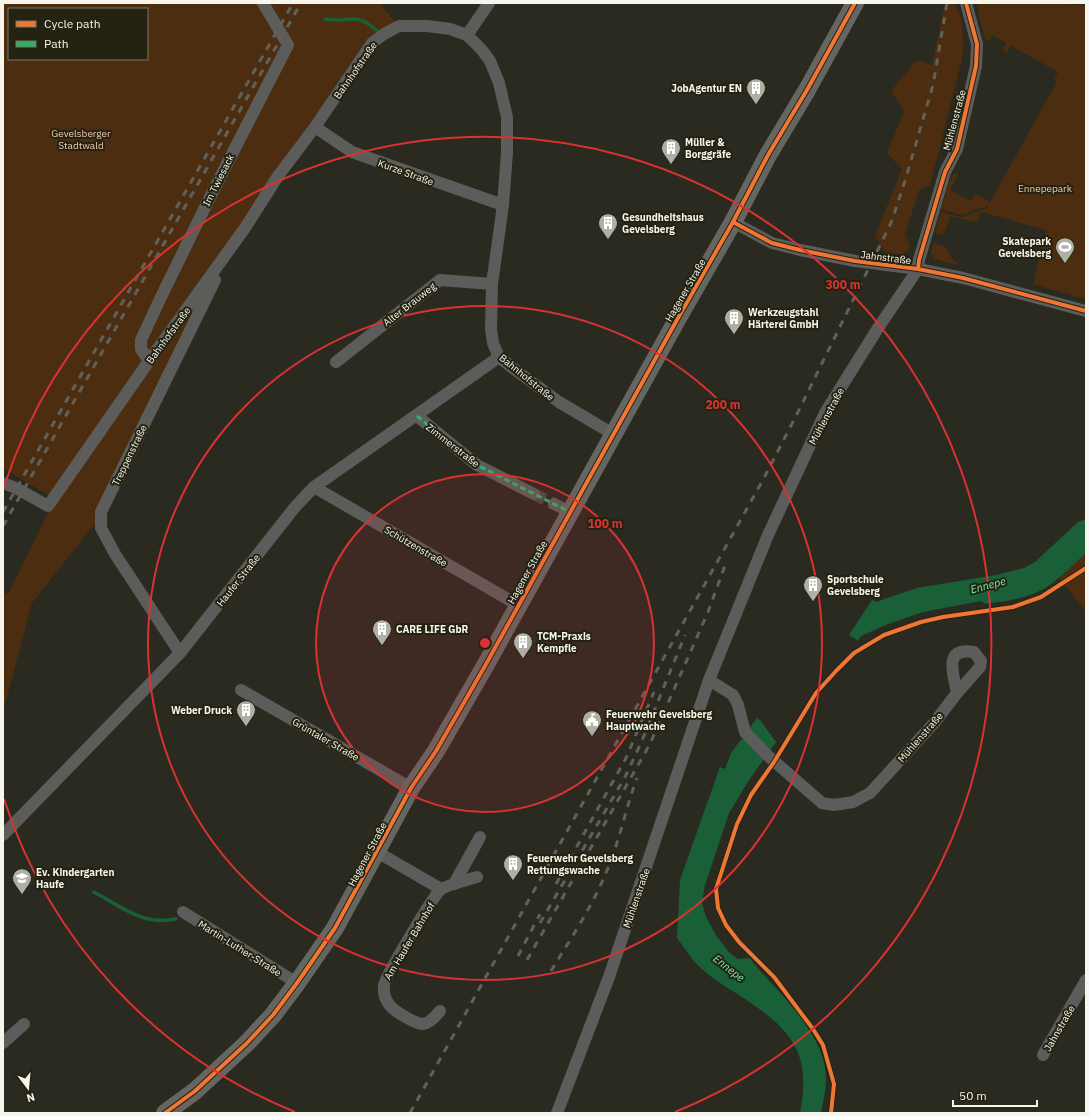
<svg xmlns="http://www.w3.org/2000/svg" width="1089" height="1116" viewBox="0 0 1089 1116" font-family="'IBM Plex Sans',sans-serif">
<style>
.green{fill:#4d2d10;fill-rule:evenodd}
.water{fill:#196039}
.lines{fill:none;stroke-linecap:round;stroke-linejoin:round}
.stream{stroke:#196039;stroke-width:3.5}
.minor-tunnel{stroke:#49493e;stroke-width:12;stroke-dasharray:12 6;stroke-linecap:butt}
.minor{stroke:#5c5d5a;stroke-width:12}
.primary{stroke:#656661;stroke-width:18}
.rail{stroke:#61615b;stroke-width:3;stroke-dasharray:7 7;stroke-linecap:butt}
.quiet{stroke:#2db169;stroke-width:3;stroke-dasharray:6 3;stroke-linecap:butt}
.cycleway-casing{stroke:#242312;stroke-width:6}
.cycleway{stroke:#f07635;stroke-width:4}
.ring{fill:none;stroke:#d83232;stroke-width:2}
.labels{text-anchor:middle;stroke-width:4;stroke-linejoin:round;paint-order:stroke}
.street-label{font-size:10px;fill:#f6f6eb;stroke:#242312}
.poi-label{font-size:10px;font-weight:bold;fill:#f6f6eb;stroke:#242312;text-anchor:start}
.park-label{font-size:10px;fill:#f5caad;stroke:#242312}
.water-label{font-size:11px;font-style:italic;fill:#74f2a5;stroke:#242312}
.centre{fill:#d83232;stroke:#242312;stroke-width:2}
.ring-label{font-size:12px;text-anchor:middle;font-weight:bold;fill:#d83232;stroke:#242312;stroke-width:4;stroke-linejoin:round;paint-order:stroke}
</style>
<rect width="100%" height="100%" fill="#2a2a20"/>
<!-- green -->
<g class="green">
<path d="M3,3H379L399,26L384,34L229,250L101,516L32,603L4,708L3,707V592L8,594L55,499L3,468ZM9,9H147V59H9Z"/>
<path d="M945,3H955L956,10L959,11C964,30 964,39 962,59L930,186L919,190L905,235L911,246L903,254L886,253L875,236L902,169L887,153L904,112L891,91L917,60L932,65Z"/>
<path d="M977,3H1060L1075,5H1086V299L1033,284L1046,230L981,212L977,222L950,216L944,235L935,233L941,212L962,217L988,208V205L963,215L942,210L941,209L948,185L954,173L958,174L950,190L971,201L975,194L990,202L1057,82L1054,80L1058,72L1011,46L1007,53L1003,50L1006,43L992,35L989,41L985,39L978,11Z"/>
<path d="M933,243L946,247L952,259L958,263V265L934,259L931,253Z"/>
<path d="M1086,553V611L1059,578Z"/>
</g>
<!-- water -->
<g class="water">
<path d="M1086,519V553C1070,567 1054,586 1033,594C1017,600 1001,602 985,604L981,601L923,612L888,624L861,636L858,641L849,635L872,600L877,602L884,599L917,588L996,575L1024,568L1035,562L1078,522Z"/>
<path d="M757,718L761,721L776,742L749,780L729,813L705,885L702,903L706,917L717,937L730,953L738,959L750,958C757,968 766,977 774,986C796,1010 827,1045 826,1080C826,1091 823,1102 821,1113H800C810,1061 798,1036 755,1006C738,993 718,984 702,969C692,961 685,948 677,938L680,880L720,767L725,769L731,753Z"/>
</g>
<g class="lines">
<!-- stream -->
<g class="stream">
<path d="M325,19C348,24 356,10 377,31"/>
<path d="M94,892C122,907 143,926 176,919"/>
</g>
<!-- minor-tunnel -->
<path class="minor-tunnel" d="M534,494L554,504"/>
<!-- minor -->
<g class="minor">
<path d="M467,35L489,3"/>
<path d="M315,127L352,152L503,205"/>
<path d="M733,222L772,243L800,250L855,261L918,269L963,278L1086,311"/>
<path d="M149,361L141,349V340L161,297L213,191L288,45L263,3"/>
<path d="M336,362L440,280L492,284"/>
<path d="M417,416L477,465L534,494"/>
<path d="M3,483L16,488L48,506L149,361L245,228L278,176L315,127L372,43L384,34L399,26H427L450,29L467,35L482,50L490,61L499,83L507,117V152L503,205L492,284L491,329L493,343L499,357L514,369L559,402L613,434"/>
<path d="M314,487L518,605"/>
<path d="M554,504L570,512"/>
<path d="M180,653L115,554L101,528V512L215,280"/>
<path d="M709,680L733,695L738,705L745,732L767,755L822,803L834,805L853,802L870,793L934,723L957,693L980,667L981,661L974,652C943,647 953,673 957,693"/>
<path d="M241,690L411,788"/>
<path d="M3,835L180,653L295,507L314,487L499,357"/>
<path d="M377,852L441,889"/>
<path d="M454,884L480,837"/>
<path d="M183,912L297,983"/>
<path d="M440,1011C436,1016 430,1023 423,1024C418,1024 413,1021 409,1019C394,1011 382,1003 384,985C384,978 433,897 440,890C444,886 470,879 477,877"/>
<path d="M3,1043L24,1024"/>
<path d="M1043,1055L1086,980"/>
<path d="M557,1113L609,977L709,680L768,535L825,413L878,328L918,269L919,260L945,172L957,149L976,66L977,44L966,3"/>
</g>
<!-- primary -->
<path class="primary" d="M165,1113L195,1091L247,1043L273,1015L297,983L335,928L411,788L436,751L485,666L678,318L733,222L768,155L807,90L855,3"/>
<!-- rail -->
<g class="rail">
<path d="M3,512L293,3"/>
<path d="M3,526L301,3"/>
<path d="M556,884L626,758L654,692"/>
<path d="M540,923L625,777L641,743L685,635"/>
<path d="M518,956L540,914"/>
<path d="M527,960L650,744L708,612L726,563"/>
<path d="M551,971C573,935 598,898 612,857C622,831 627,804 637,778"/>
<path d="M410,1113L764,478L797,414L891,223L905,181L933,85L947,3"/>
</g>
<!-- quiet -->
<path class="quiet" d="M417,416L477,465L570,512"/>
<!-- cycleway casing -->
<g class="cycleway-casing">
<g id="cycleway">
<path d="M733,222L772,243L800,250L855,261L918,269L963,278L1086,311"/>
<path d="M918,269L919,260L945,172L957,149L976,66L977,44L966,3"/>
<path d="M165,1113L195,1091L247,1043L273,1015L297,983L335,928L411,788L436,751L485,666L678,318L733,222L768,155L807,90L855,3"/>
<path d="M831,1113L834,1084L823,1045L813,1029L774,977L739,942L726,925L718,908L716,889L737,824L751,795L774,762L816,693L836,671L854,653L884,635L921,622L943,617L1013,607L1041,597L1086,568"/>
</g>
</g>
<!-- cycleway -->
<use href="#cycleway" class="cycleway"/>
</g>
<!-- distance rings -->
<circle cx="485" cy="643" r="169" fill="#d83232" fill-opacity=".12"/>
<g class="ring">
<circle cx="485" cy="643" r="169"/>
<circle cx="485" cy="643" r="337"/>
<path d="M295 1112A506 506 0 0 1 4 799M4 487A506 506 0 1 1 675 1112"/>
</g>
<!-- icons -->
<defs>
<g id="building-pin" transform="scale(1)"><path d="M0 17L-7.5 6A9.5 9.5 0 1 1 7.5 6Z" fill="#afafa4" stroke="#242312"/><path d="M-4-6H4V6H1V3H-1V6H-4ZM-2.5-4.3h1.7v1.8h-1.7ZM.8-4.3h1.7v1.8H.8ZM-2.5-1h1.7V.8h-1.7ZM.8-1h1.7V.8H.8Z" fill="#fff"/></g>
<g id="stadium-pin" transform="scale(1)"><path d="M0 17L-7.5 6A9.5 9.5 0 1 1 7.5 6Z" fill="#afafa4" stroke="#242312"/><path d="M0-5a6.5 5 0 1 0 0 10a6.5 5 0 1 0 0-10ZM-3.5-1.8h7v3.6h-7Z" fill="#fff"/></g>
<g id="civic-pin" transform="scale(1)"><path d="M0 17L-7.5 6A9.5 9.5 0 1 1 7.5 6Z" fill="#afafa4" stroke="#242312"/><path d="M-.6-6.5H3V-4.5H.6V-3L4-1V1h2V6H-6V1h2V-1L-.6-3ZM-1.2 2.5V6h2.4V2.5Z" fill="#fff"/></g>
<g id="school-pin" transform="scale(1)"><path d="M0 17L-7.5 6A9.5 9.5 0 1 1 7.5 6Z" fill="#afafa4" stroke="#242312"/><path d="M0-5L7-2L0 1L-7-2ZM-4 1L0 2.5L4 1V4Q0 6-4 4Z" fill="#fff"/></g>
</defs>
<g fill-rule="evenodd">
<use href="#building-pin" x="756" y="88"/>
<use href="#building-pin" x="671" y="148"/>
<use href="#building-pin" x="608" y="223"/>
<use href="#stadium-pin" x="1065" y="247"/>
<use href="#building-pin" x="734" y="318"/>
<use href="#building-pin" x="813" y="585"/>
<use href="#building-pin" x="382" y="629"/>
<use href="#building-pin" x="523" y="642"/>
<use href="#building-pin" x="246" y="710"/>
<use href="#civic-pin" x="592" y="720"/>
<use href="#building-pin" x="513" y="864"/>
<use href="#school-pin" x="22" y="878"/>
</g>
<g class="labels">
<!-- street labels -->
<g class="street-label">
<text transform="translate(355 70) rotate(-55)" y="4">Bahnhofstraße</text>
<text transform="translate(954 120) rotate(-75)" y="4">Mühlenstraße</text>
<text transform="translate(406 172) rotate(20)" y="4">Kurze Straße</text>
<text transform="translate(218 180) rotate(-63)" y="4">Im Twiesack</text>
<text transform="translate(886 257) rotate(7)" y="4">Jahnstraße</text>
<text transform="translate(685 290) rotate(-60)" y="4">Hagener Straße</text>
<text transform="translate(409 304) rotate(-38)" y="4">Alter Brauweg</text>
<text transform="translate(168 335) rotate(-54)" y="4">Bahnhofstraße</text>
<text transform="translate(527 377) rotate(39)" y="4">Bahnhofstraße</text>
<text transform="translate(826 416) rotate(-62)" y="4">Mühlenstraße</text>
<text transform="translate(453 445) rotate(38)" y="4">Zimmerstraße</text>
<text transform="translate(129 455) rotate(-64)" y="4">Treppenstraße</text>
<text transform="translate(416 546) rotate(30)" y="4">Schützenstraße</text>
<text transform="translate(527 572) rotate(-61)" y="4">Hagener Straße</text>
<text transform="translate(238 580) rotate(-52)" y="4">Haufer Straße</text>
<text transform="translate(920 737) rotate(-49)" y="4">Mühlenstraße</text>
<text transform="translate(326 739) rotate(30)" y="4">Grüntaler Straße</text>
<text transform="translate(367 854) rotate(-62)" y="4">Hagener Straße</text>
<text transform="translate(636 898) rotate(-71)" y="4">Mühlenstraße</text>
<text transform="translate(409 941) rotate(-59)" y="4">Am Haufer Bahnhof</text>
<text transform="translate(240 948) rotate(32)" y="4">Martin-Luther-Straße</text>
<text transform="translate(1059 1028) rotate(-60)" y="4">Jahnstraße</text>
</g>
<!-- poi labels -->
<g class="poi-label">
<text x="742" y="92" text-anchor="end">JobAgentur EN</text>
<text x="685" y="146">Müller &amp;<tspan x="685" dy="12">Borggräfe</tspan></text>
<text x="622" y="221">Gesundheitshaus<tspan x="622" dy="12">Gevelsberg</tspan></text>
<text x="1051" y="245" text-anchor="end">Skatepark<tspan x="1051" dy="12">Gevelsberg</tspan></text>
<text x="748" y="316">Werkzeugstahl<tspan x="748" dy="12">Härterei GmbH</tspan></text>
<text x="827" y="583">Sportschule<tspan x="827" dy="12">Gevelsberg</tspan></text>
<text x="396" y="633">CARE LIFE GbR</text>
<text x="537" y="640">TCM-Praxis<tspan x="537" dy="12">Kempfle</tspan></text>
<text x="232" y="714" text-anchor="end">Weber Druck</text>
<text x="606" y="718">Feuerwehr Gevelsberg<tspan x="606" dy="12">Hauptwache</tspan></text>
<text x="527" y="862">Feuerwehr Gevelsberg<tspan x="527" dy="12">Rettungswache</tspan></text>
<text x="36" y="876">Ev. Kindergarten<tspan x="36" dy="12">Haufe</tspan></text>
</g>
<!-- park labels -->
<g class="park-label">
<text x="81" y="137">Gevelsberger<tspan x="81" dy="12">Stadtwald</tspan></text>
<text x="1045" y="192">Ennepepark</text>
</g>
<!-- water labels -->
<g class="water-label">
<text transform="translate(988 585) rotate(-15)" y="4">Ennepe</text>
<text transform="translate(729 968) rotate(38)" y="4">Ennepe</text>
</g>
</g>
<circle cx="485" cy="643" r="6" class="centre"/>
<g class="ring-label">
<text x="843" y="289">300 m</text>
<text x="723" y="409">200 m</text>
<text x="605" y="528">100 m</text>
</g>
<!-- border -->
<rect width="1089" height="1116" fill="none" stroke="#f6f6eb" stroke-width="8"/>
<!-- legend -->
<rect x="8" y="8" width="140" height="52" fill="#242312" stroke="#787769"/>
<rect x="16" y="21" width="20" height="6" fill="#f07635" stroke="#787769"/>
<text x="44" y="28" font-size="12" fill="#f6f6eb">Cycle path</text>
<rect x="16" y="41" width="20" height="6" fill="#2db169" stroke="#787769"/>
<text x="44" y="48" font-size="12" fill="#f6f6eb">Path</text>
<!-- north arrow -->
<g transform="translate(28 1088) rotate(164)" stroke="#242312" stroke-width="3" paint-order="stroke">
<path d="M0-3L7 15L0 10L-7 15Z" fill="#f6f6eb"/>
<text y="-6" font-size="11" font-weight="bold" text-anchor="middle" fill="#f6f6eb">N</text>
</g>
<!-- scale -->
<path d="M953 1100v6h84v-6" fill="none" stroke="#f6f6eb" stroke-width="2"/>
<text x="959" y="1100" font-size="12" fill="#f6f6eb" stroke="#242312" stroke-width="3" paint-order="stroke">50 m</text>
</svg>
